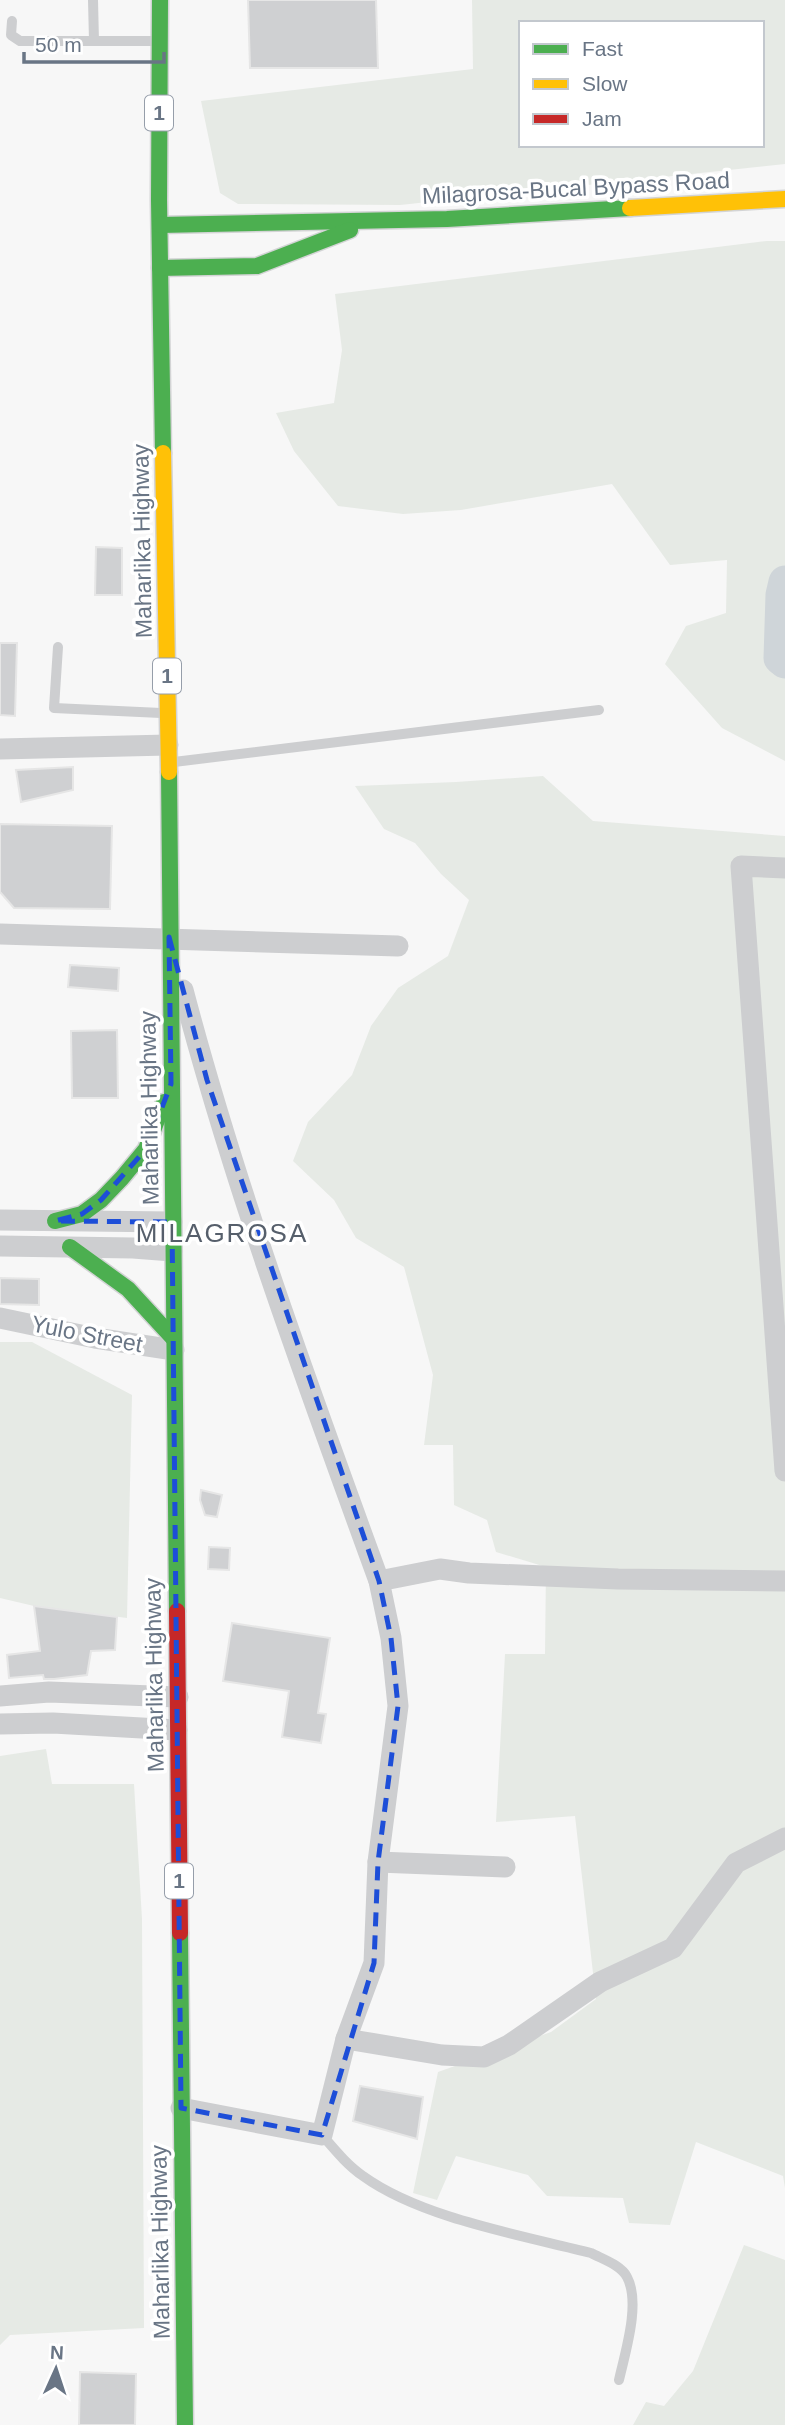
<svg xmlns="http://www.w3.org/2000/svg" width="785" height="2425" viewBox="0 0 785 2425" font-family="Helvetica,sans-serif">
<style>
.green{fill:#e6eae5;fill-rule:evenodd}
.lines{fill:none;stroke-linecap:round;stroke-linejoin:round}
.river{stroke:#cfd5d9;stroke-width:33}
.building{fill:#cfd0d2;stroke:#e6e6e6;stroke-width:2}
.fast-casing{stroke:#d3d4d5;stroke-width:19}
.slow-casing{stroke:#d3d4d5;stroke-width:19}
.jam-casing{stroke:#d3d4d5;stroke-width:19}
.lane{stroke:#cdced0;stroke-width:10}
.street{stroke:#cdced0;stroke-width:21}
.fast{stroke:#4caf50;stroke-width:16}
.slow{stroke:#ffc107;stroke-width:16}
.jam{stroke:#c62828;stroke-width:16}
.marked{fill:none;stroke:#1d4ed8;stroke-width:5;stroke-dasharray:14 9;stroke-linejoin:round}
.labels{text-anchor:middle;stroke-width:7;stroke-linejoin:round;paint-order:stroke}
.shield{fill:#fff;stroke:#969eaa;stroke-width:2}
.shield-label{font-size:21px;font-weight:bold;fill:#697585}
.street-label{font-size:23px;fill:#697585;stroke:#fff}
.quarter-label{font-size:26px;letter-spacing:2px;fill:#565f6b;stroke:#fff}
</style>
<rect width="100%" height="100%" fill="#f7f7f7"/>
<!-- green -->
<g class="green">
<path d="M472,0H785V164L400,205L238,204L220,193L201,101L473,69ZM521,23H762V145H521Z"/>
<path d="M767,241H785V761L722,728L665,664L686,626L726,613L727,560L670,565L612,484L461,510L403,514L338,506L294,451L276,413L334,403L342,350L335,294Z"/>
<path d="M543,776L593,821L785,836V2188L783,2176L696,2142L670,2225L629,2223L623,2198L547,2196L528,2175L456,2156L437,2200L413,2193L438,2072L551,2032L596,1999L575,1816L496,1822L505,1654H545L546,1567L496,1552L487,1520L454,1505L453,1445H424L433,1375L404,1267L356,1238L334,1200L293,1161L308,1122L352,1075L371,1026L398,988L448,956L469,900L441,874L415,843L384,829L355,786L456,782Z"/>
<path d="M0,1342H32L132,1395L127,1618L34,1606L0,1598Z"/>
<path d="M46,1749L52,1784H134L142,1919L144,2328L10,2335L0,2345V1756Z"/>
<path d="M744,2245L785,2260V2425H633L646,2402L664,2406L693,2371Z"/>
</g>
<g class="lines">
<!-- river -->
<path class="river" d="M785,582L782,595L780,658L785,662"/>
</g>
<!-- building -->
<g class="building">
<path d="M248,0H376L378,68H250Z"/>
<path d="M96,547L122,548V595H95Z"/>
<path d="M0,643H17L15,716L0,715Z"/>
<path d="M73,767V790L21,802L16,770Z"/>
<path d="M0,824L112,826L110,909L14,908L0,892Z"/>
<path d="M70,965L119,968L118,991L68,987Z"/>
<path d="M117,1030L118,1098H72L71,1031Z"/>
<path d="M0,1278L39,1279V1305L0,1304Z"/>
<path d="M201,1490L222,1495L217,1517L205,1515L200,1500Z"/>
<path d="M209,1547L230,1548L229,1570L208,1569Z"/>
<path d="M34,1606L117,1617L115,1650L91,1651L87,1675L54,1679H44L43,1675L9,1678L7,1655L40,1651Z"/>
<path d="M232,1623L330,1638L318,1713L326,1714L321,1743L282,1737L289,1691L223,1681Z"/>
<path d="M360,2086L423,2097L417,2139L353,2121Z"/>
<path d="M80,2372L136,2374L135,2425H79Z"/>
</g>
<g class="lines">
<!-- fast casing -->
<g class="fast-casing">
<g id="fast">
<path d="M160,0L159,200L163,453"/>
<path d="M160,225L447,219L630,208"/>
<path d="M160,268L257,266L350,230"/>
<path d="M169,772L177,1611"/>
<path d="M55,1221L82,1214L101,1200L122,1178L146,1149L164,1102"/>
<path d="M70,1247L128,1289L173,1338"/>
<path d="M180,1933L185,2425"/>
</g>
</g>
<!-- slow casing -->
<g class="slow-casing">
<g id="slow">
<path d="M630,208L785,199"/>
<path d="M163,453L169,772"/>
</g>
</g>
<!-- jam casing -->
<g class="jam-casing">
<path id="jam" d="M177,1611L180,1933"/>
</g>
<!-- lane -->
<g class="lane">
<path d="M93,0L94,41"/>
<path d="M12,21L11,35L20,41H153"/>
<path d="M58,647L54,708L161,713"/>
<path d="M174,762L599,710"/>
<path d="M322,2135C335,2150 347,2165 363,2176C421,2218 521,2235 591,2253C602,2259 621,2265 627,2277C641,2303 625,2353 619,2380"/>
</g>
<!-- street -->
<g class="street">
<path d="M0,749L168,745"/>
<path d="M785,868L741,866L785,1471"/>
<path d="M0,934L398,946"/>
<path d="M0,1220L172,1222"/>
<path d="M0,1246L133,1248L172,1251"/>
<path d="M0,1318L95,1338L174,1350"/>
<path d="M379,1581L440,1569L469,1573L618,1579L785,1581"/>
<path d="M0,1696L49,1692L178,1697"/>
<path d="M0,1724L53,1723L177,1730"/>
<path d="M378,1862L505,1867"/>
<path d="M346,2039L442,2055L484,2057L509,2045L600,1982L673,1948L736,1863L785,1838"/>
<path d="M181,2108L322,2135L346,2039L374,1963L378,1862L398,1706L391,1638L379,1581C308,1386 236,1191 183,990"/>
</g>
<!-- fast -->
<use href="#fast" class="fast"/>
<!-- slow -->
<use href="#slow" class="slow"/>
<!-- jam -->
<use href="#jam" class="jam"/>
</g>
<!-- marked area -->
<path class="marked" d="M169,937L207,1080L379,1581L391,1638L398,1706L378,1862L374,1963L322,2135L181,2108L172,1222L55,1221L82,1214L101,1200L146,1149L171,1084Z"/>
<g class="labels">
<!-- shield labels -->
<g class="shield">
<rect x="145" y="95.5" width="28" height="35" rx="5"/>
<rect x="153" y="658.5" width="28" height="35" rx="5"/>
<rect x="165" y="1863.5" width="28" height="35" rx="5"/>
</g>
<g class="shield-label">
<text x="159" y="120">1</text>
<text x="167" y="683">1</text>
<text x="179" y="1888">1</text>
</g>
<!-- street labels -->
<g class="street-label">
<text transform="translate(576 188) rotate(-3)" y="8">Milagrosa-Bucal Bypass Road</text>
<text transform="translate(142 541) rotate(-91)" y="8">Maharlika Highway</text>
<text transform="translate(149 1108) rotate(-91)" y="8">Maharlika Highway</text>
<text transform="translate(87 1334) rotate(11)" y="8">Yulo Street</text>
<text transform="translate(154 1675) rotate(-91)" y="8">Maharlika Highway</text>
<text transform="translate(160 2242) rotate(-91)" y="8">Maharlika Highway</text>
</g>
<!-- quarter labels -->
<g class="quarter-label">
<text x="222" y="1242">MILAGROSA</text>
</g>
</g>
<!-- legend -->
<rect x="519" y="21" width="245" height="126" fill="#ffffff" stroke="#c3c8ce" stroke-width="2"/>
<rect x="533" y="44" width="35" height="10" fill="#4caf50" stroke="#c3c8ce" stroke-width="2"/>
<text x="582" y="56" font-size="21" fill="#697585">Fast</text>
<rect x="533" y="79" width="35" height="10" fill="#ffc107" stroke="#c3c8ce" stroke-width="2"/>
<text x="582" y="91" font-size="21" fill="#697585">Slow</text>
<rect x="533" y="114" width="35" height="10" fill="#c62828" stroke="#c3c8ce" stroke-width="2"/>
<text x="582" y="126" font-size="21" fill="#697585">Jam</text>
<!-- north arrow -->
<g transform="translate(56 2369) rotate(3)" stroke="#ffffff" stroke-width="5" paint-order="stroke">
<path d="M0-5L12 26L0 18L-12 26Z" fill="#697585"/>
<text y="-10" font-size="19" font-weight="bold" text-anchor="middle" fill="#697585">N</text>
</g>
<!-- scale -->
<path d="M24 52v10h140v-10" fill="none" stroke="#697585" stroke-width="3.5"/>
<text x="35" y="52" font-size="21" fill="#697585" stroke="#ffffff" stroke-width="5" paint-order="stroke">50 m</text>
</svg>
